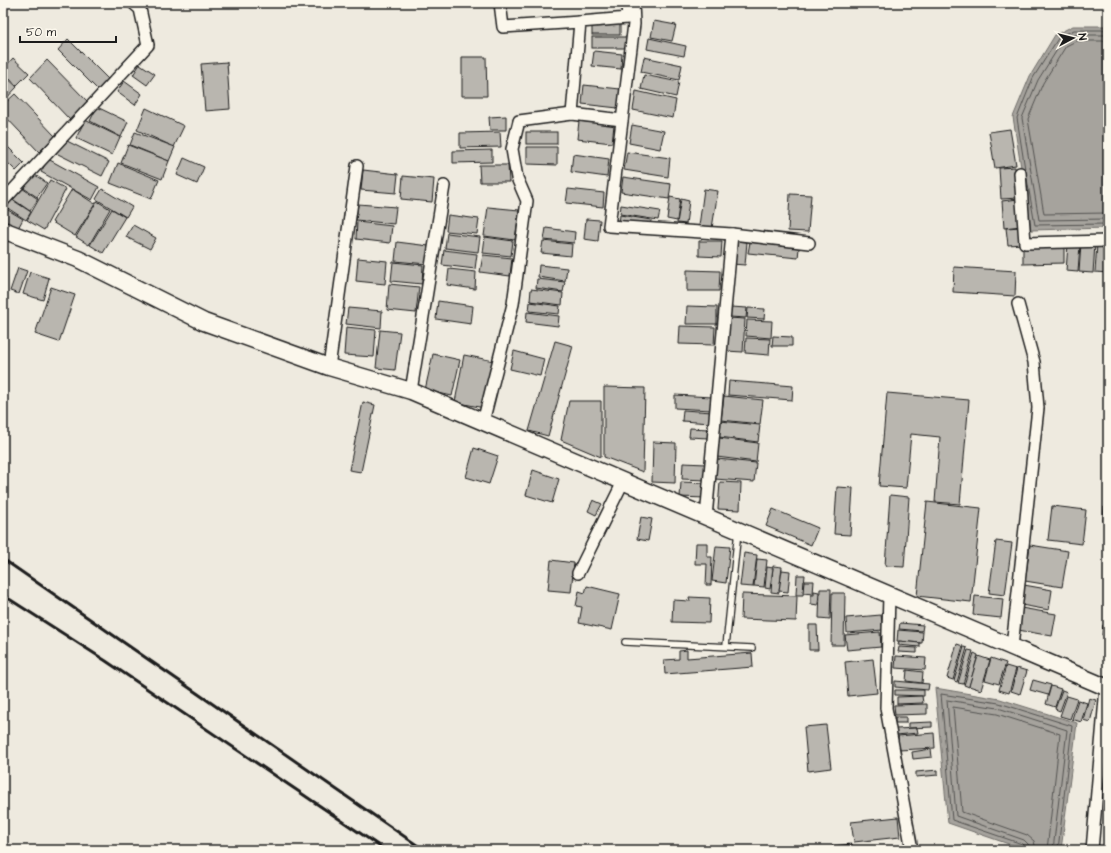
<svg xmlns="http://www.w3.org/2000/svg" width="1111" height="853" viewBox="0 0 1111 853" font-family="'Architects Daughter',sans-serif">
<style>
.water{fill:#a6a39d;stroke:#6f6d69}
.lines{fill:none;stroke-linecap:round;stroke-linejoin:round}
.shore{stroke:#535250;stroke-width:1}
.building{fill:#b9b6af;stroke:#1c1c1c}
.service-casing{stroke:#1c1c1c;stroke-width:8}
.minor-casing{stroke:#1c1c1c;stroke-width:14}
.secondary-casing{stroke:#1c1c1c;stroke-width:19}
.service{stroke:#fbf7ec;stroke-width:5.5}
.minor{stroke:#fbf7ec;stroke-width:11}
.secondary{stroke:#fbf7ec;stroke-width:16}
.rail{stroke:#1c1c1c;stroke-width:3}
</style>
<rect width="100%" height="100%" fill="#eeeadf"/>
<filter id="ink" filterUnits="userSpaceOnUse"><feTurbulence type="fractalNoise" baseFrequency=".025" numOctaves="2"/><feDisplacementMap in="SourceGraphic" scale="8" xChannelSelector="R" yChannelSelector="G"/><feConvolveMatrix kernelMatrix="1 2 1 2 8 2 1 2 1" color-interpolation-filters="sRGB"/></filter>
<g filter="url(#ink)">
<!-- water -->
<g class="water">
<path d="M1073,26H1108V228L1031,230L1013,117L1030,76L1055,35Z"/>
<path d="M935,688L1000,699L1077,723L1061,850H1026L948,823Z"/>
</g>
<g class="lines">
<!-- shore -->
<g class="shore">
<path d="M1108,35H1075L1062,42L1038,80L1022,118L1039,220L1108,219"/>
<path d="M1108,41H1076L1066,46L1043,83L1028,119L1044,214L1108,213"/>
<path d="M1025,169L1017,118L1033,78L1059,37L1074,30H1108"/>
<path d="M1027,179L1035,225L1108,224"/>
<path d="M1025,850L1022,844L952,820L941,694L999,703L1072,726L1058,850"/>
<path d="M1030,850L1028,844L1024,840L956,816L947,700L998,708L1067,730L1053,850"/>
<path d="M1036,850L1034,841L1027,835L962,812L953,707L997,714L1060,734L1047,850"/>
</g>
</g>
<!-- building -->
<g class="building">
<rect x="592" y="21" width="28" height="14"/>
<path d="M654,21L676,25L672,41L651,37Z"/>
<rect x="592" y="37" width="36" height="11"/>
<path d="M649,38L686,46L684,56L647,49Z"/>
<path d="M68,39L109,80L98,90L58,50Z"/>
<path d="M594,51L622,54L621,69L592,66Z"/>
<path d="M462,57H486L487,96H462Z"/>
<path d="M644,57L682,65L679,80L641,72Z"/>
<path d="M13,58L29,73L17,85L3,73V69Z"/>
<path d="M47,60L88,102L70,120L30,78Z"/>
<path d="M227,62L230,109L205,111L201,64Z"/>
<path d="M140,64L155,74L147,85L133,75Z"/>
<path d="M3,74L17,87L3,102Z"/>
<path d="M644,75L679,82L676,97L641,89Z"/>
<path d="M124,81L142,94L135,105L117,92Z"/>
<path d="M584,85L620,89L618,108L582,104Z"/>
<path d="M636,91L676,100L673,118L633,110Z"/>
<path d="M15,94L55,136L39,152L3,114V105Z"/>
<path d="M97,107L128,122L121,137L90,121Z"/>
<path d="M146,108L184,126L174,147L137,130Z"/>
<path d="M506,116V130H490L489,117Z"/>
<path d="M85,120L120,137L112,155L76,138Z"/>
<path d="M579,121L614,125L612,143L577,139Z"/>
<path d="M632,125L664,131L660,149L629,143Z"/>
<path d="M1010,129L1016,165L995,168L989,132Z"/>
<path d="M135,132L175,147L169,161L130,145Z"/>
<path d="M500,132L501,147L460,148V133Z"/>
<rect x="526" y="132" width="31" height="12"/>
<path d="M63,139L109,162L102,176L56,153Z"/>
<path d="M3,142L24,163L16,171L3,158Z"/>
<path d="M128,145L169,161L162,179L121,163Z"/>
<path d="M527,147H557V165L527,164Z"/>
<path d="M492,150V162L453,163V151Z"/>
<path d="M627,152L670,158L668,177L624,170Z"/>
<path d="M573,154L609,159L607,177L571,172Z"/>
<path d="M184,158L204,167L197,184L177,175Z"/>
<path d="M48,159L99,187L92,200L41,172Z"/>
<path d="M118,163L159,180L151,199L110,183Z"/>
<path d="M479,165H508L509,182H480Z"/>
<path d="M1015,167L1019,198L1001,199L999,168Z"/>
<path d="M363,170L398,174L396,193L361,190Z"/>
<path d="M32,173L47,183L37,197L22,187Z"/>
<path d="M403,176L434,179L432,202L401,199Z"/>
<path d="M623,177L671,184L669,199L621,192Z"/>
<path d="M50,180L66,189L44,230L27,220Z"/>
<path d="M19,186L38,199L30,211L11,198Z"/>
<path d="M72,189L95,204L75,236L52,222Z"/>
<path d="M102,189L132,207L126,217L96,199Z"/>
<path d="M568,189L604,193L603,207L566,203Z"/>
<path d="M704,189L718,191L712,228L699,226Z"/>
<path d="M790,194L811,195L808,232L788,231Z"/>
<path d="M8,197L31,212L26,220L3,205Z"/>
<path d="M670,197L680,199L677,221L667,219Z"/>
<path d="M681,199L689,201L686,224L677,223Z"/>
<path d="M1018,199L1021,226L1004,228L1002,201Z"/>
<path d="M97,201L110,209L89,245L76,237Z"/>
<path d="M358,204L396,207L394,224L356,220Z"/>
<path d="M621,205L660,211L658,220L620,214Z"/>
<path d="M3,207L23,219L17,230L3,222Z"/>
<path d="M488,207L519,210L515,240L484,236Z"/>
<path d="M112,209L125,217L103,253L90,245Z"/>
<path d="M448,215L479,219L477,234L446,231Z"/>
<path d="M620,215L651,220L650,228L619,223Z"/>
<path d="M586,219L600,220L598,241L584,239Z"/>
<path d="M357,222L392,226L390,243L356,239Z"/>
<path d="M133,225L156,238L150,249L126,237Z"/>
<path d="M1021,227L1022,244L1008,245L1006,228Z"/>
<path d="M546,228L575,232L574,243L544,240Z"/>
<path d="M447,233L480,237L478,252L445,248Z"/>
<path d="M485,237L513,241L511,256L483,253Z"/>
<path d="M543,241L572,244L571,256L541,253Z"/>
<path d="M699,241H722L721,257L699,256Z"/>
<path d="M734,241L747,242L745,265L732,264Z"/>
<path d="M397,242L429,246L427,264L395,261Z"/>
<path d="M750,242L799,248L798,258L748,253Z"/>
<path d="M1081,243L1095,244L1093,273L1079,272Z"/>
<path d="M1068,244L1080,245L1078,272L1066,271Z"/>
<path d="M1097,244H1108V273L1095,272Z"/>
<path d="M1064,245V263L1023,264V246Z"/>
<path d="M444,250L477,254L475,269L442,265Z"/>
<path d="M483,255L512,258L510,276L480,272Z"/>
<path d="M358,258L387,261L385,284L356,281Z"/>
<path d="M393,262L423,265L422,284L391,281Z"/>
<path d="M539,265L567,268L565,281L538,277Z"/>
<path d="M954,267L1016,271L1015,296L953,292Z"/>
<path d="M18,268L27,271L19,294L10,291Z"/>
<path d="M449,269L476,272L475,289L447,285Z"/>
<path d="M687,270L720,271L719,291H687Z"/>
<path d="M30,272L49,278L43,300L23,294Z"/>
<path d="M537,279L565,282L563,292L536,288Z"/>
<path d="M389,284L419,287L416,313L387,310Z"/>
<path d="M51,287L75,295L59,342L35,334Z"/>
<path d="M531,289L563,293L562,305L530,301Z"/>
<path d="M438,301L473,306L471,324L436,319Z"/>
<path d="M530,302L560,306L559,314L529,311Z"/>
<path d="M687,306L717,307V324H686Z"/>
<path d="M731,307L747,308L746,318L730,317Z"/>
<path d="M348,308L382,311L381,328L346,324Z"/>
<path d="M748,308L765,309L764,319L747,318Z"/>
<path d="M527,312L559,316L558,326L526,322Z"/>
<path d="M728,318L745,319L743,352L726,351Z"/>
<path d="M747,320L772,321L771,338L746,336Z"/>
<path d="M680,326L715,327L714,345L679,344Z"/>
<path d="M346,327L376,330L374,357L344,355Z"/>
<path d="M380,330L400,332L395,370L376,368Z"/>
<path d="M773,336L792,337V346H772Z"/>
<path d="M746,338L770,339L769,355L745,353Z"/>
<path d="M555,341L573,346L548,436L529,431Z"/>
<path d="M514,351L544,359L540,376L510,369Z"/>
<path d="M433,354L460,360L452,396L425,390Z"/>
<path d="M464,355L494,361L484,408L455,402Z"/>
<path d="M729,381L793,386L792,400L728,395Z"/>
<path d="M604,387L645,388L643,472L604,457Z"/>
<path d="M887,393L969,400L960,504L935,502L940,437L911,434L906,488L879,486Z"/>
<path d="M675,395L712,397L711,410L675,408Z"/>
<path d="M724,396L763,400L760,424L721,420Z"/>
<path d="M569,401H601V457L561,440Z"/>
<path d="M363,402L375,405L361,472L349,470Z"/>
<path d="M683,410L712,412L711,423L682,421Z"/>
<path d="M720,421L760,425L758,442L719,437Z"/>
<path d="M690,428L708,429V438L689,437Z"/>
<path d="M719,438L758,443L756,462L717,457Z"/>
<path d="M653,442L676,443L675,483L652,482Z"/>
<path d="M474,448L498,456L489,484L466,477Z"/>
<path d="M717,459L756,463L754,482L715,479Z"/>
<path d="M683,463L706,464L705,480L682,479Z"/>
<path d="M533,470L559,479L552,503L526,495Z"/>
<path d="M681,482L706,483L705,498L680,497Z"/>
<path d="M720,482L741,483L740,510L718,509Z"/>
<path d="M837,487L853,488L850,535L834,534Z"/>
<path d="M890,495L909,497L904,567L885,566Z"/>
<path d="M593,500L602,504L596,515L588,511Z"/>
<path d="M927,502L981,508L971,602L917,596Z"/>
<path d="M1052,506L1086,510L1082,544L1048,540Z"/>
<path d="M1104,507H1108V521H1103Z"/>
<path d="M773,509L818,528L811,545L766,526Z"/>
<path d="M641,517L652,519L648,541L637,539Z"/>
<path d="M996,541L1012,543L1005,595L989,593Z"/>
<path d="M696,543H707V557H712L711,585H706L707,564H695Z"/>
<path d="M1030,545L1068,551L1062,587L1025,581Z"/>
<path d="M716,546L730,547L726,583L712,581Z"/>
<path d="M744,553L757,555L753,587L740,586Z"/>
<path d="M757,559L767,560L764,587L754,586Z"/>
<path d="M551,560L574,563L571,592L548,590Z"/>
<path d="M773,566L782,567L779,593L771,592Z"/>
<path d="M767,567L773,568L770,589L765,588Z"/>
<path d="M782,570L790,571L788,592L779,591Z"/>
<path d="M797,575H805L803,595H796Z"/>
<path d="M804,581H814L813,594L803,593Z"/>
<path d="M1024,585L1052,590L1049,610L1021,605Z"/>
<path d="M587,586L620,594L612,630L579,623L582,607L576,606L579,591L585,593Z"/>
<path d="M820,589H831L830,619L819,618Z"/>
<path d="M814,591L819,592L818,605L811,604V595H814Z"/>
<path d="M832,593H845L844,645H831Z"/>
<path d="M742,594L797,596L796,621L741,619Z"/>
<path d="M975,596L1003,599L1001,618L973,615Z"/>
<path d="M689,597L710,598L709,623L672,622L673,600L690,601Z"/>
<path d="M1021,608L1056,614L1052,636L1018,630Z"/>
<path d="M881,615L883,630L847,633L846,618Z"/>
<path d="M900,623L923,625L922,631L899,629Z"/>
<path d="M809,625H817L818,650H809Z"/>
<path d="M1103,625H1108V635H1102Z"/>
<path d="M898,630L923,632L922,643L897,641Z"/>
<path d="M880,632L881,647L847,650L845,635Z"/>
<path d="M899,641L920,643V647L898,645Z"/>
<path d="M957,644L963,646L953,680L947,678Z"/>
<path d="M899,647L917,648V653L898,652Z"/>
<path d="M964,647L967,648L957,682L954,681Z"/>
<path d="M687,650V658L752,653L753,667L665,674L664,660L679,659V651Z"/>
<path d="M968,650L973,651L963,684L958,683Z"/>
<path d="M974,653L978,655L969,687L964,685Z"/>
<path d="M896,656L926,658L925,670L895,668Z"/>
<path d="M978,656L990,660L981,690L969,686Z"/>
<path d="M991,658L1006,663L999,684L985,680Z"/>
<path d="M873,659L877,693L848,696L845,662Z"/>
<path d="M1006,666L1016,669L1009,693L999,690Z"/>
<path d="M1017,668L1027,671L1020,694L1011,691Z"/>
<path d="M907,670L923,672L922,683L906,681Z"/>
<path d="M1033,680L1051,685L1048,695L1030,690Z"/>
<path d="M895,681L929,684L928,690L895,687Z"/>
<path d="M1051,686L1061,689L1055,707L1046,704Z"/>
<path d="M895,690H924V696L895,695Z"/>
<path d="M1062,690L1067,692L1060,711L1055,709Z"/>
<path d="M922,696L923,703L897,704V697Z"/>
<path d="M1067,696L1077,699L1070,719L1060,716Z"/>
<path d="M1089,698L1096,700L1090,722L1083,720Z"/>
<path d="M1078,700L1087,703L1081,722L1072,719Z"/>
<path d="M927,704V714L895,715L894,705Z"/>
<rect x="895" y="717" width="11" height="6"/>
<path d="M932,722V727L908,728V723Z"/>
<path d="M826,725L831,768L808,771L804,727Z"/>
<path d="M917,728L918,733L896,735V729Z"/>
<path d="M934,733L935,748L899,750L898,736Z"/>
<path d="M931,749L932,757L913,759L912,752Z"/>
<path d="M938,770V775L916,777V772Z"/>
<path d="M898,817L900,837L854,842L851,822Z"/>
<path d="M852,844L853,850H832V846Z"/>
</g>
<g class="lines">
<!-- service casing -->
<g class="service-casing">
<g id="service">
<path d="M625,642L752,648"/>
<path d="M726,646L738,531"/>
</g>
</g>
<!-- minor casing -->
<g class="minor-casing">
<g id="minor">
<path d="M500,3L503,27L580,22"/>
<path d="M633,3L634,24L609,226L732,234L809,243"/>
<path d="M572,114L580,22L628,18L627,5"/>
<path d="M1020,173L1025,243L1108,241"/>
<path d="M3,201L148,45L140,9L133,3"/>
<path d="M329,367L357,166"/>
<path d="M411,391L444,186"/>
<path d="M483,422L513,304L527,201L517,178L512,149L519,121L572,114L622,120"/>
<path d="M706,517L732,234"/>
<path d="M578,573L623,482"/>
<path d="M889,595L886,708L912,850"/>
<path d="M1012,647L1038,408L1034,362L1018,304"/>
<path d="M1092,850L1106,687"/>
</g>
</g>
<!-- secondary casing -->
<g class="secondary-casing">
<path id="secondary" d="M3,230L78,259L204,322L329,367L411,391L1108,688"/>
</g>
<!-- service -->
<use href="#service" class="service"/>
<!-- minor -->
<use href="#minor" class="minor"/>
<!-- secondary -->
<use href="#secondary" class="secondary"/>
<!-- rail -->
<g class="rail">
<path d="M3,559L424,850"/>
<path d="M3,595L106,661L385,850"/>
</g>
</g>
</g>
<!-- margin -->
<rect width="1111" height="853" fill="none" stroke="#fbf7ec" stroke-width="16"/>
<rect x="8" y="8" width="1095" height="837" fill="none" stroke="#1c1c1c" stroke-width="1.5" filter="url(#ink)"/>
<!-- north arrow -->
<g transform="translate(1073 38) rotate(83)" stroke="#fbf7ec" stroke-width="3" paint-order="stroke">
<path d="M0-3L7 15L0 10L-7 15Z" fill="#1c1c1c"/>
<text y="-6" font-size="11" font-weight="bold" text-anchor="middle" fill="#1c1c1c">N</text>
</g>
<!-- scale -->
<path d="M20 36v6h96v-6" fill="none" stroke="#1c1c1c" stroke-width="2"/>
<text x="26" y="36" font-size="12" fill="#1c1c1c" stroke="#fbf7ec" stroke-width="3" paint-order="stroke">50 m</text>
</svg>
